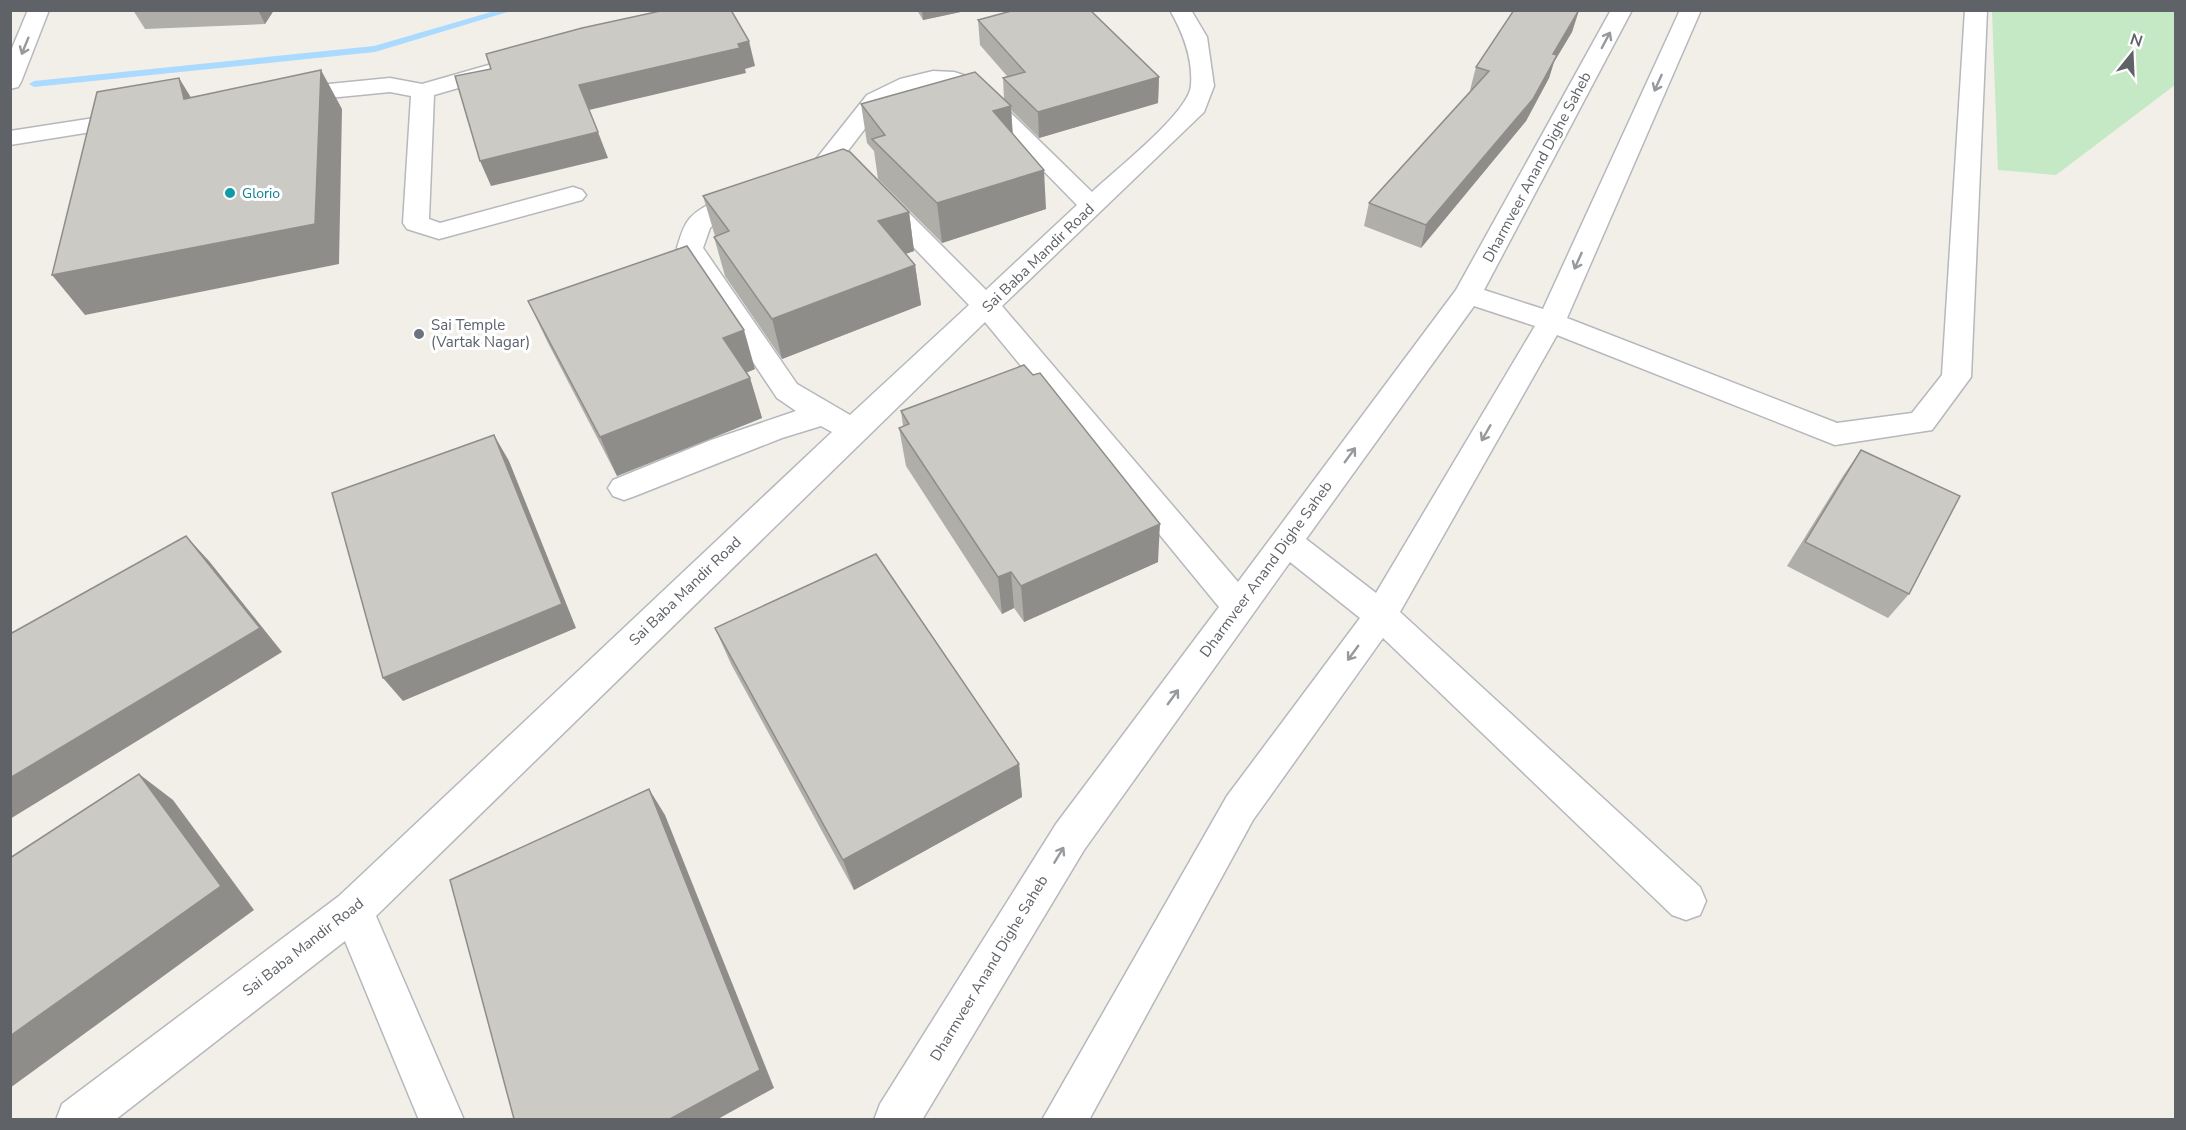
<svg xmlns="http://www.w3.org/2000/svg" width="2186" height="1130" viewBox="0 0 2186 1130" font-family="'Nunito Sans',sans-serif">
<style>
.green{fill:#c5e8c5}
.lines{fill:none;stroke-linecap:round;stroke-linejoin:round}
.stream{fill:#aadaff;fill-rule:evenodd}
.minor-casing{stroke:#b5b8bc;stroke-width:3}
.secondary-casing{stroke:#b6babf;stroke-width:3}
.minor{fill:#fff;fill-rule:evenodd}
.secondary{fill:#fff;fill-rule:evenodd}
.wall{fill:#afaea9}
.shaded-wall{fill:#8f8d8a}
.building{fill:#cccac5;stroke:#8f8d8a;stroke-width:1.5}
.oneway{stroke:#979a9d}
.culture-dot{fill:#0f9aa8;stroke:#fff;stroke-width:2}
.worship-dot{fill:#6b7280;stroke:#fff;stroke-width:2}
.labels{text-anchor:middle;stroke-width:6;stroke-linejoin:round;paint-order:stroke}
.far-culture-label{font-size:14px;fill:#0d838f;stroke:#fff;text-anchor:start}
.street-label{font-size:15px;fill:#5f6368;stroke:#fff}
.worship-label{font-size:15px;fill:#5b616d;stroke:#fff;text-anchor:start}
</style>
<rect width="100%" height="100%" fill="#f1efe8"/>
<!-- green -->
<path class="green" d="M1992,11H2175V85L2056,175L1998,170Z"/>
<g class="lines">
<!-- stream -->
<path class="stream" d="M498,10H514L375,52L34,87L29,84L34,81L374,46Z"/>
<!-- minor casing -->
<g class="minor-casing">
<g id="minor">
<path d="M1170,10H1191L1207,37L1214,86L1204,112L1002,306L1238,582L1456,290L1611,10H1632L1484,290L1543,309L1680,10H1701L1567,318L1837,423L1912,413L1942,375L1965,10H1987L1971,377L1932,430L1835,445L1557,335L1400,612L1700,887L1706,901L1700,915L1686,920L1672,915L1383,638L1253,820L1089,1120H1042L1227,796L1360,618L1290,562L1084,850L922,1120H874L880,1104L1056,824L1219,607L985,322L376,916L464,1120H419L345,941L115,1120H56L62,1104L339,896L832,432L821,426L782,438L635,496L624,500L613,496L608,488L613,480L711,440L796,411L777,398L677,248C680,238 683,226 690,218C703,204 740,188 759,193L763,198L759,203L716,222L710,228L703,248L797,384L850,415L969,305L871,203L867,198L871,193L880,190L889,193L986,290L1077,205L985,111L960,89L951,86L933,85L916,89L883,105L827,178L818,180L809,178L806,173L809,168L867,95L900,79L933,71L954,72L976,79L1092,192C1114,171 1190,112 1191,85C1193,58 1183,33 1170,10ZM1474,306L1535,326L1376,593L1306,539Z"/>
<path d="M499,62L507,64L510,69L507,74L434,95L429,219L440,223L573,187L582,190L586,195L582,200L439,239L407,229L403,223L411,96L390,92L288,102L280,100L276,95L280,90L288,88L390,78L422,84Z"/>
<path d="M133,112L141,114L145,119L141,124L10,145V131Z"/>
</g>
</g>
<!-- secondary casing -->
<g class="secondary-casing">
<path id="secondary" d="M28,10H49L21,82L18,87L10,89V53Z"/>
</g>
<!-- minor -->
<use href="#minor" class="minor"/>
<!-- secondary -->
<use href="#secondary" class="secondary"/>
</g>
<!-- wall -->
<g class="wall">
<path d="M133,10H274L265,24L145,29Z"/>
<path d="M917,10H970L923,20Z"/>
<path d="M1579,10L1572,32L1554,62L1549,78L1526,121L1421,248L1364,226L1369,203L1472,90H1470L1476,67Z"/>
<path d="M978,20L1159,77L1158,103L1039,138L1011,110L1013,134L1046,209L942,243L878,179L874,151L867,143L861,104L1004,99L1003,78L1007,76L980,45Z"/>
<path d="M703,196L909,212L914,251L906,254L915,265L921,305L782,359L725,276L714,237L715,236Z"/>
<path d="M528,301L755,369L746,373L750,378L762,418L617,476L547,341Z"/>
<path d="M901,411L1158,562L1024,622L1014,608L1002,614L906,466L899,428L903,426Z"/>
<path d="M1861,450L1909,594L1888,618L1787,566L1843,476Z"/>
<path d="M715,628L1019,764L1022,797L854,890L731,664Z"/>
</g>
<!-- shaded-wall -->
<g class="shaded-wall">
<path d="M258,10H274L265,24Z"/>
<path d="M922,10H970L923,20Z"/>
<path d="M1579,10L1572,32L1554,62L1549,78L1526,121L1421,248L1426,225Z"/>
<path d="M749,41L755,66L745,69L746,73L589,110L579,85Z"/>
<path d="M321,70L342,109L339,264L85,315L52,275Z"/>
<path d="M1159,77L1158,103L1039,138L1038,112Z"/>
<path d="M179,78L203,117L184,99Z"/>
<path d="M1011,106L1013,145L993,111Z"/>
<path d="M598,132L608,158L491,186L480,161Z"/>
<path d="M1044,170L1046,209L942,243L937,203Z"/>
<path d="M909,212L914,251L884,261L878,221Z"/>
<path d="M915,265L921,305L782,359L772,319Z"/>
<path d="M744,330L755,369L735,377L723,338Z"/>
<path d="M750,378L762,418L617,476L600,437Z"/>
<path d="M494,435L509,461L576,628L403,701L383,678Z"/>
<path d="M1160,524L1158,562L1024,622L1021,586Z"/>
<path d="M186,536L209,561L282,652L10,819V778Z"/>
<path d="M1011,572L1014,608L1002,614L998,577Z"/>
<path d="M1019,764L1022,797L854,890L843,860Z"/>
<path d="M139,774L173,800L254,910L10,1088V1036Z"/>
<path d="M649,789L665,815L774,1088L718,1119H670Z"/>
</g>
<!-- building -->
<g class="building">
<path d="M665,10H731L749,41L738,44L740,48L579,85L598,132L480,161L455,76L491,69L486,54L582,28Z"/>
<path d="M1015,10H1090L1159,77L1038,112L1003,78L1025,72L978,20Z"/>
<path d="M1514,10H1579L1553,54L1557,55L1533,99L1426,225L1369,203L1489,71L1476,67Z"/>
<path d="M321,70L315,224L52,275L97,92L179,78L184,99Z"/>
<path d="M975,72L1011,106L993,111L1044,170L937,203L872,139L885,135L861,104Z"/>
<path d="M843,149L850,152L909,212L878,221L915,265L772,319L714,237L729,231L703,196Z"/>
<path d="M687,246L744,330L723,338L750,378L600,437L528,301Z"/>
<path d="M1024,365L1033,375L1040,373L1160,524L1021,586L1011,572L998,577L899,428L909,424L901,411Z"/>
<path d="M494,435L562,604L383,678L332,493Z"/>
<path d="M1861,450L1960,496L1909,594L1805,542Z"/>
<path d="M186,536L260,628L10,778V634Z"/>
<path d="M876,554L1019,764L843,860L715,628Z"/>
<path d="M139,774L221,886L10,1036V858Z"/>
<path d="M649,789L760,1070L670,1119H514L450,880Z"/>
</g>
<!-- one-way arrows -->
<defs><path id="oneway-shaft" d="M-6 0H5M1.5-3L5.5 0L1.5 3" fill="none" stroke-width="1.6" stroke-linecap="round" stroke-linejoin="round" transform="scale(1.5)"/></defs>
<g class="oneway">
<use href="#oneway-shaft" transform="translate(1606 40) rotate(-62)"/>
<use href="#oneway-shaft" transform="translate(25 46) rotate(112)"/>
<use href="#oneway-shaft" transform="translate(1658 83) rotate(114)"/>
<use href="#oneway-shaft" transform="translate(1578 261) rotate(114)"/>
<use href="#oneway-shaft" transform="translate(1486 433) rotate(120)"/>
<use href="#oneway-shaft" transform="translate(1350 455) rotate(-54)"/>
<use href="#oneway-shaft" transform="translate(1353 653) rotate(126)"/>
<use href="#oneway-shaft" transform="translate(1173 697) rotate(-54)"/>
<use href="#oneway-shaft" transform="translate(1059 855) rotate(-59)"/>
</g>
<!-- markers -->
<circle class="culture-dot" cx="230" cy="193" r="6"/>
<circle class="worship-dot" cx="419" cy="334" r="6"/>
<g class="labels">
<!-- far-culture labels -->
<g class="far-culture-label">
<text x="242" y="198">Glorio</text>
</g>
<!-- street labels -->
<g class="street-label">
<text transform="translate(1537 167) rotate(-62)" y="5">Dharmveer Anand Dighe Saheb</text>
<text transform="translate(1038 258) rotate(-44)" y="5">Sai Baba Mandir Road</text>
<text transform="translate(1266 569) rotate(-54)" y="5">Dharmveer Anand Dighe Saheb</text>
<text transform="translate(685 591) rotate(-44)" y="5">Sai Baba Mandir Road</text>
<text transform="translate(303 947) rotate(-38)" y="5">Sai Baba Mandir Road</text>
<text transform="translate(989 968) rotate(-59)" y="5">Dharmveer Anand Dighe Saheb</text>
</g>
<!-- worship labels -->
<g class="worship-label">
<text x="431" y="330">Sai Temple<tspan x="431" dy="17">(Vartak Nagar)</tspan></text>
</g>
</g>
<!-- border -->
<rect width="2186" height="1130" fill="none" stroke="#5f6368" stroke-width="24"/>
<!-- north arrow -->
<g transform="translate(2132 54) rotate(18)" stroke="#ffffff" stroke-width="4.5" paint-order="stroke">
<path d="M0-4.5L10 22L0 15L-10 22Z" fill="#5f6368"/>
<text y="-9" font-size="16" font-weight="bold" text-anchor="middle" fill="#5f6368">N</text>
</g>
</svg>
